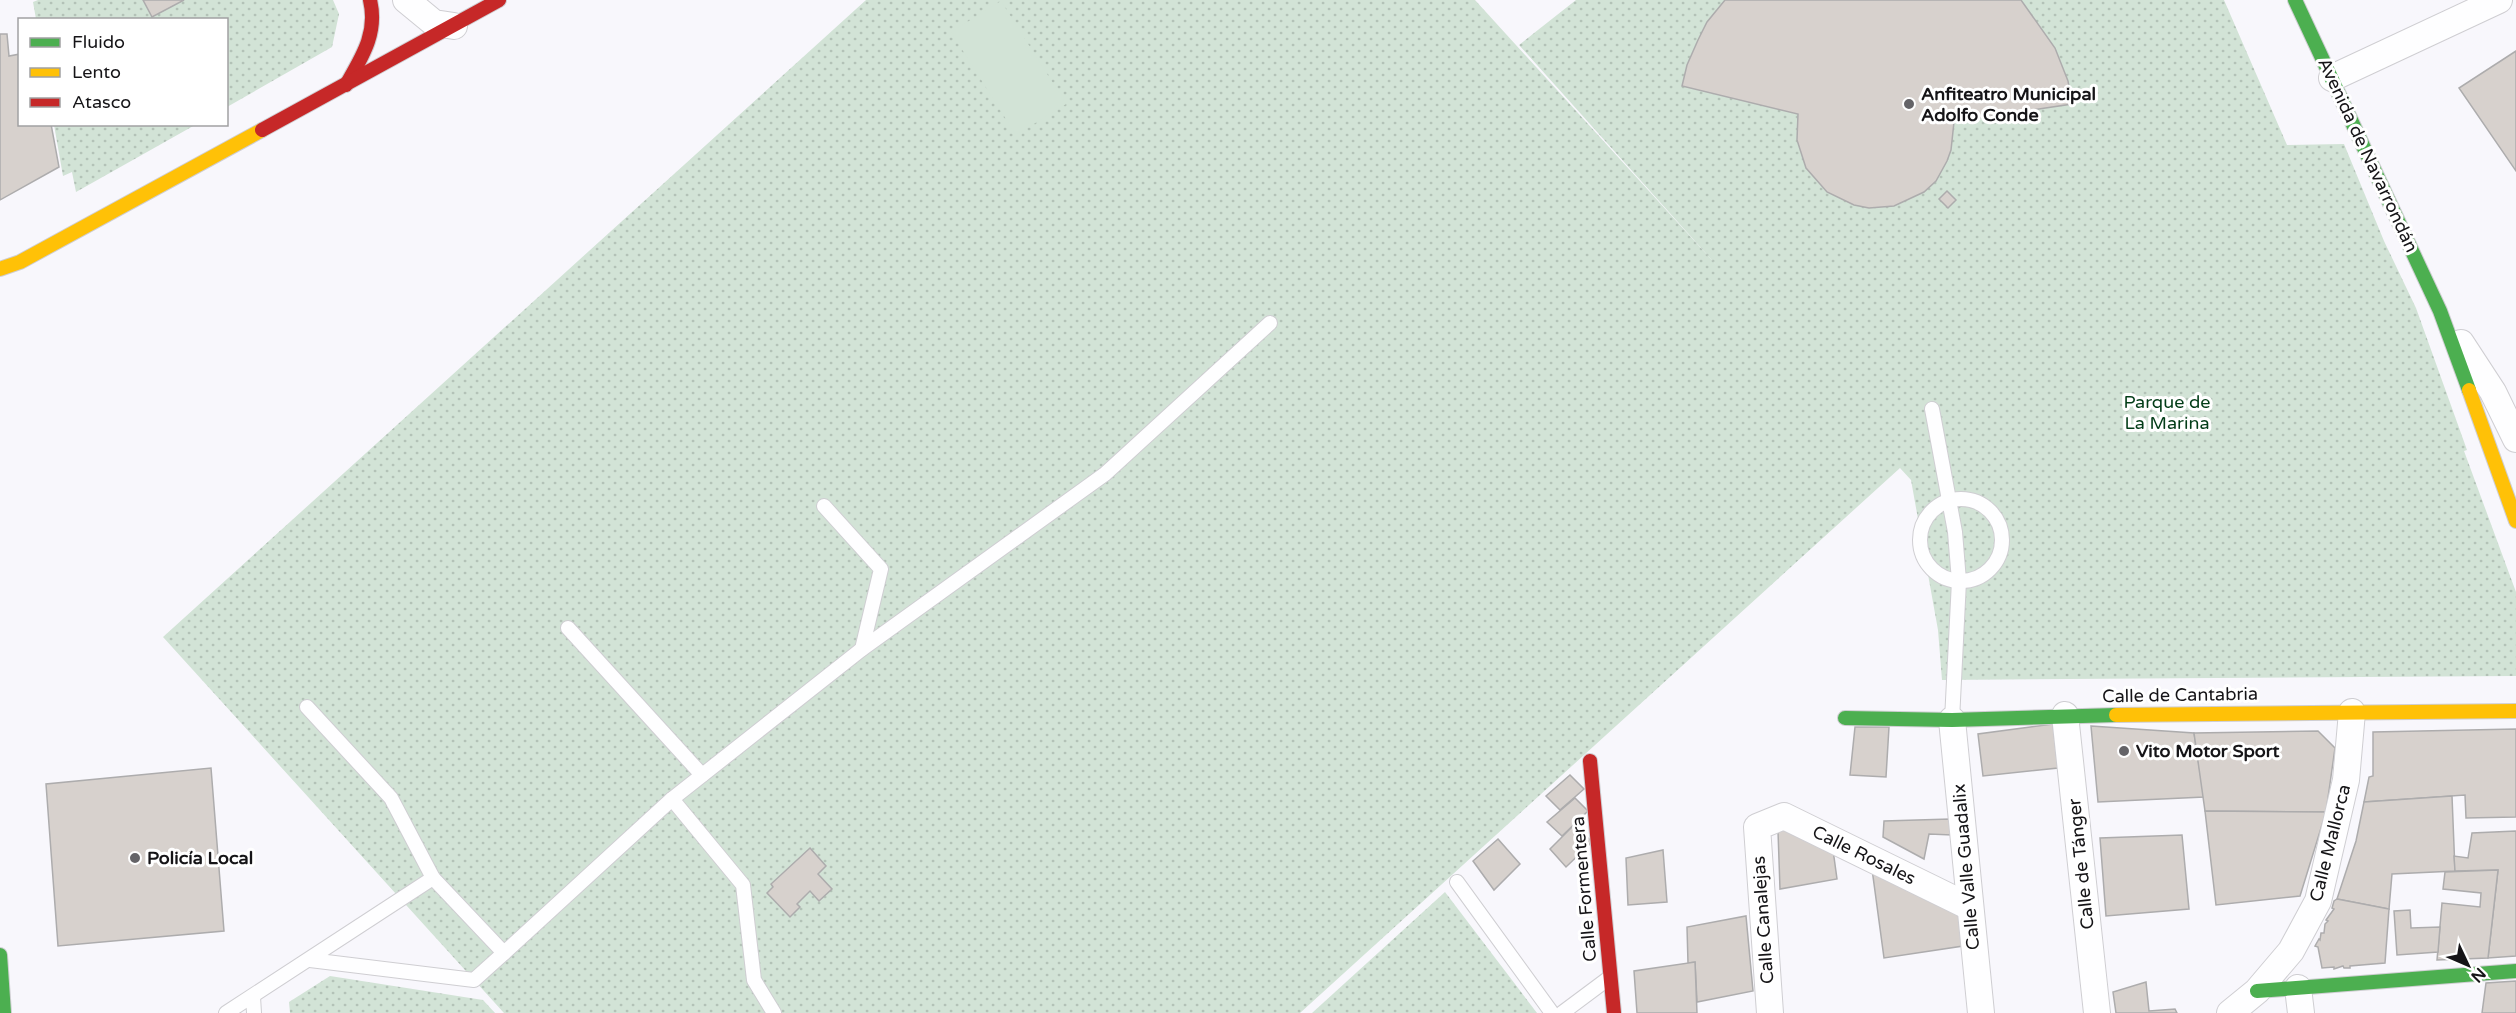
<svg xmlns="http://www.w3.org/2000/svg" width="2516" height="1013" viewBox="0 0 2516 1013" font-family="'Varela Round',sans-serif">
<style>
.green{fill:url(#green-dots)}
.pitch{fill:#d2e3d6}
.building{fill:#d7d1cd;stroke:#adacad;stroke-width:1.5}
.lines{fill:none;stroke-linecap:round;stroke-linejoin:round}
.lane-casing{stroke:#cfced2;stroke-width:16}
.street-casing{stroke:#cfced2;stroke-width:28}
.fast-casing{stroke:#cfced2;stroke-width:16}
.slow-casing{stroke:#cfced2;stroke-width:16}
.jam-casing{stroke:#cfced2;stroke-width:16}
.lane{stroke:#fefeff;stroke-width:14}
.street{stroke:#fefeff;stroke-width:26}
.fast{stroke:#4caf50;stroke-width:14}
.slow{stroke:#ffc107;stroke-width:14}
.jam{stroke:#c62828;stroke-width:14}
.poi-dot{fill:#646367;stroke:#fff;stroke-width:2}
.labels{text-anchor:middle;stroke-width:6;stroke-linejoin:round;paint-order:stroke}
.poi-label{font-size:18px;font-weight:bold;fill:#151417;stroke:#fff;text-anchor:start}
.street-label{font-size:18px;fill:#151417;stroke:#fff}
.park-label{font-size:18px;fill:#023c17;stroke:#fff}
</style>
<defs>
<pattern id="green-dots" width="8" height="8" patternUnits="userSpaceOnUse" patternTransform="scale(1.5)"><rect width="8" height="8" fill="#d2e3d6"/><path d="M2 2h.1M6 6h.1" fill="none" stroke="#b3c2b7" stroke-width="1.8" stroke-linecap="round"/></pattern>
</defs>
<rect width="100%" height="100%" fill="#f8f7fc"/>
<!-- green -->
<g class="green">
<path d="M38,0H333L339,14L332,47L227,107L226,20L36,19L33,2Z"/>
<path d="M866,0H1475L1720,269L1519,45L1576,0H2224L2287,145L2344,144L2384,241L2416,308L2467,450L2464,451L2516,592V676L1942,680L1938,630L1911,480L1900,468L1300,1013H504L163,637Z"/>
<path d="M54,125V124L195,125L76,192L72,172L63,176Z"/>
<path d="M1445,892L1537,1013H1312Z"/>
<path d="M330,976L483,1000L495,1013H290L289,1002Z"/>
</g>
<!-- pitch -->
<path class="pitch" d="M1001,1L1066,104L1016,135L951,32Z"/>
<!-- building -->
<g class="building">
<path d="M143,0H184L152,17Z"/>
<path d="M1725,0H2021L2055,48L2068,81L2072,104L1954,122L1951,150L1947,161L1936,181L1924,192L1894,206L1869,208L1854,205L1827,192L1806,168L1797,140L1798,114L1682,86L1687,65L1698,40L1707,22Z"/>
<path d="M0,34H7L9,56L20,54V124H51L59,167L0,200Z"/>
<path d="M2516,51V171L2459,88Z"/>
<path d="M1947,191L1956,200L1948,208L1939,199Z"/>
<path d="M2053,724L2058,768L1983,776L1978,734Z"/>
<path d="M2091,726L2194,733L2204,797L2098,802Z"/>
<path d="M1855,727H1889L1886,777L1850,775Z"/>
<path d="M2516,729V817L2466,818L2465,795L2364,802L2369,777L2373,776V732Z"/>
<path d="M2318,731L2335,748L2326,812L2205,811L2194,733Z"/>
<path d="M211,768L224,931L58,946L46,784Z"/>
<path d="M1570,775L1584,789L1560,810L1546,796Z"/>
<path d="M2452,796L2455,871L2392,874L2389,909L2337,899L2356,841L2364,802Z"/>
<path d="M1575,798L1588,811L1562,836L1547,822Z"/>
<path d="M2205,811L2326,812L2300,896L2216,905Z"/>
<path d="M1950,819L1952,835L1929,834L1924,859L1883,837L1884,821Z"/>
<path d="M1575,824L1592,842L1566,867L1550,849Z"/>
<path d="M1792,827L1833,850L1837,879L1780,889L1778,831Z"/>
<path d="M2516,831V956L2488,958L2498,870L2455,871L2454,856L2468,858L2472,833Z"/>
<path d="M2182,835L2189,909L2106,916L2100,838Z"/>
<path d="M1498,839L1520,864L1494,890L1473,861Z"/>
<path d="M810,848L826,866L818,874L832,889L819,901L810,891L797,904L800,907L790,917L767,893L773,887L771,884Z"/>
<path d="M1663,850L1667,902L1628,905L1626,858Z"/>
<path d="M1872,869L1960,912L1963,946L1884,958Z"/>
<path d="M2498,870L2488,958L2437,960L2442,903L2480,907L2481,893L2443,889L2445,872Z"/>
<path d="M2337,899L2389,909L2385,963L2350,966V968H2344L2343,966L2334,969V967L2322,968L2318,947L2315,946L2319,939L2320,940L2321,933H2324L2325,924L2328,921L2326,920L2334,909L2332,908L2334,901Z"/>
<path d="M2410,910L2411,928L2440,927L2438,952L2397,955L2394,911Z"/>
<path d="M1746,916L1753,991L1697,1002L1695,962L1688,963L1687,927Z"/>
<path d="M1695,962L1697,1013H1637L1634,971Z"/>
<path d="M2516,981V1013H2482L2486,983Z"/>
<path d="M2146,982L2149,1011L2175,1009L2177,1013H2116L2113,992Z"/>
</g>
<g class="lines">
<!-- lane casing -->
<g class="lane-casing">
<g id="lane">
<path d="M1932,409L1955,532L1959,581L1952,720"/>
<circle cx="1961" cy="540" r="41"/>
<path d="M824,506L881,569L862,649"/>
<path d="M568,628L702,775"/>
<path d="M307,707L391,798L433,878"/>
<path d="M672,799L743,885L754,980L774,1013"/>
<path d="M1457,882L1552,1013"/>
<path d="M310,960L474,980L504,953"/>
<path d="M253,997L254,1013"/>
<path d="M226,1013L433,878L504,953L672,799L862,649L1105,474L1270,323"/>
<path d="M1562,1013L1609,978"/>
</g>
</g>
<!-- street casing -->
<g class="street-casing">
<g id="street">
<path d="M406,0L434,23L454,26"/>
<path d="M2332,78L2499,0"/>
<path d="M2461,343L2493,392L2516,439"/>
<path d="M2065,715L2097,1013"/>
<path d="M1952,720L1981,1013"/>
<path d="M2298,988L2301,1013"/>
<path d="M1770,1013L1757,827L1784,816L1970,907"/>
<path d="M2230,1013L2257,991L2291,951L2318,901L2346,780L2352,712"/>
</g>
</g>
<!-- fast casing -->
<g class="fast-casing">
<g id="fast">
<path d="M2295,0L2440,311L2469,390"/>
<path d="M1845,718L1952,720L2116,715"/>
<path d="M0,955L4,1013"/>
<path d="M2257,991L2516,971"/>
</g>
</g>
<!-- slow casing -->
<g class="slow-casing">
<g id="slow">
<path d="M0,269L20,262L262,130"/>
<path d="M2469,390L2516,521"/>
<path d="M2116,715L2516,711"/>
</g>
</g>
<!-- jam casing -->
<g class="jam-casing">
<g id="jam">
<path d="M346,85C362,57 378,33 370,0"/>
<path d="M262,130L499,0"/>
<path d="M1590,761L1614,1013"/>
</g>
</g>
<!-- lane -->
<use href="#lane" class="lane"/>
<!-- street -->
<use href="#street" class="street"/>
<!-- fast -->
<use href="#fast" class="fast"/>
<!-- slow -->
<use href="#slow" class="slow"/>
<!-- jam -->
<use href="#jam" class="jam"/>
</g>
<!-- markers -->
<g class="poi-dot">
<circle cx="1909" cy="104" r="6"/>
<circle cx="2124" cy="751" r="6"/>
<circle cx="135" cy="858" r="6"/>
</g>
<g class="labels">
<!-- poi labels -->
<g class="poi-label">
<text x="1921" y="100">Anfiteatro Municipal<tspan x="1921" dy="21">Adolfo Conde</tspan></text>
<text x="2136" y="757">Vito Motor Sport</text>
<text x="147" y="864">Policía Local</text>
</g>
<!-- street labels -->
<g class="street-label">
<text transform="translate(2368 155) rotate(65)" y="6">Avenida de Navarrondán</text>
<text transform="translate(2180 695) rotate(-1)" y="6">Calle de Cantabria</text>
<text transform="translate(2330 843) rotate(-76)" y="6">Calle Mallorca</text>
<text transform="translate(1864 855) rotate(26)" y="6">Calle Rosales</text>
<text transform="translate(2081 864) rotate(-96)" y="6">Calle de Tánger</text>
<text transform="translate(1966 867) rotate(-95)" y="6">Calle Valle Guadalix</text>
<text transform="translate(1584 889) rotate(-95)" y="6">Calle Formentera</text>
<text transform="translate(1763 920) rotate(-94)" y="6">Calle Canalejas</text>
</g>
<!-- park labels -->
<g class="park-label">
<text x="2167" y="408">Parque de<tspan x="2167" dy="21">La Marina</tspan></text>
</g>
</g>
<!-- legend -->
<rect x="18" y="18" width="210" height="108" fill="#ffffff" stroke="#a1a1a2" stroke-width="1.5"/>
<rect x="30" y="38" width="30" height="9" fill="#4caf50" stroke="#a1a1a2" stroke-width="1.5"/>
<text x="72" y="48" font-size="18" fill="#151417">Fluido</text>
<rect x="30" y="68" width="30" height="9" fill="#ffc107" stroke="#a1a1a2" stroke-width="1.5"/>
<text x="72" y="78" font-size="18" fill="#151417">Lento</text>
<rect x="30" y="98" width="30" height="9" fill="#c62828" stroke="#a1a1a2" stroke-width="1.5"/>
<text x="72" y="108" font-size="18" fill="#151417">Atasco</text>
<!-- north arrow -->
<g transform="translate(2468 965) rotate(134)" stroke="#ffffff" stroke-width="4.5" paint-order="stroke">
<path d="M0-4.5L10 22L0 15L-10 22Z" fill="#151417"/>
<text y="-9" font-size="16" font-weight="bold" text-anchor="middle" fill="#151417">N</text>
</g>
</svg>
